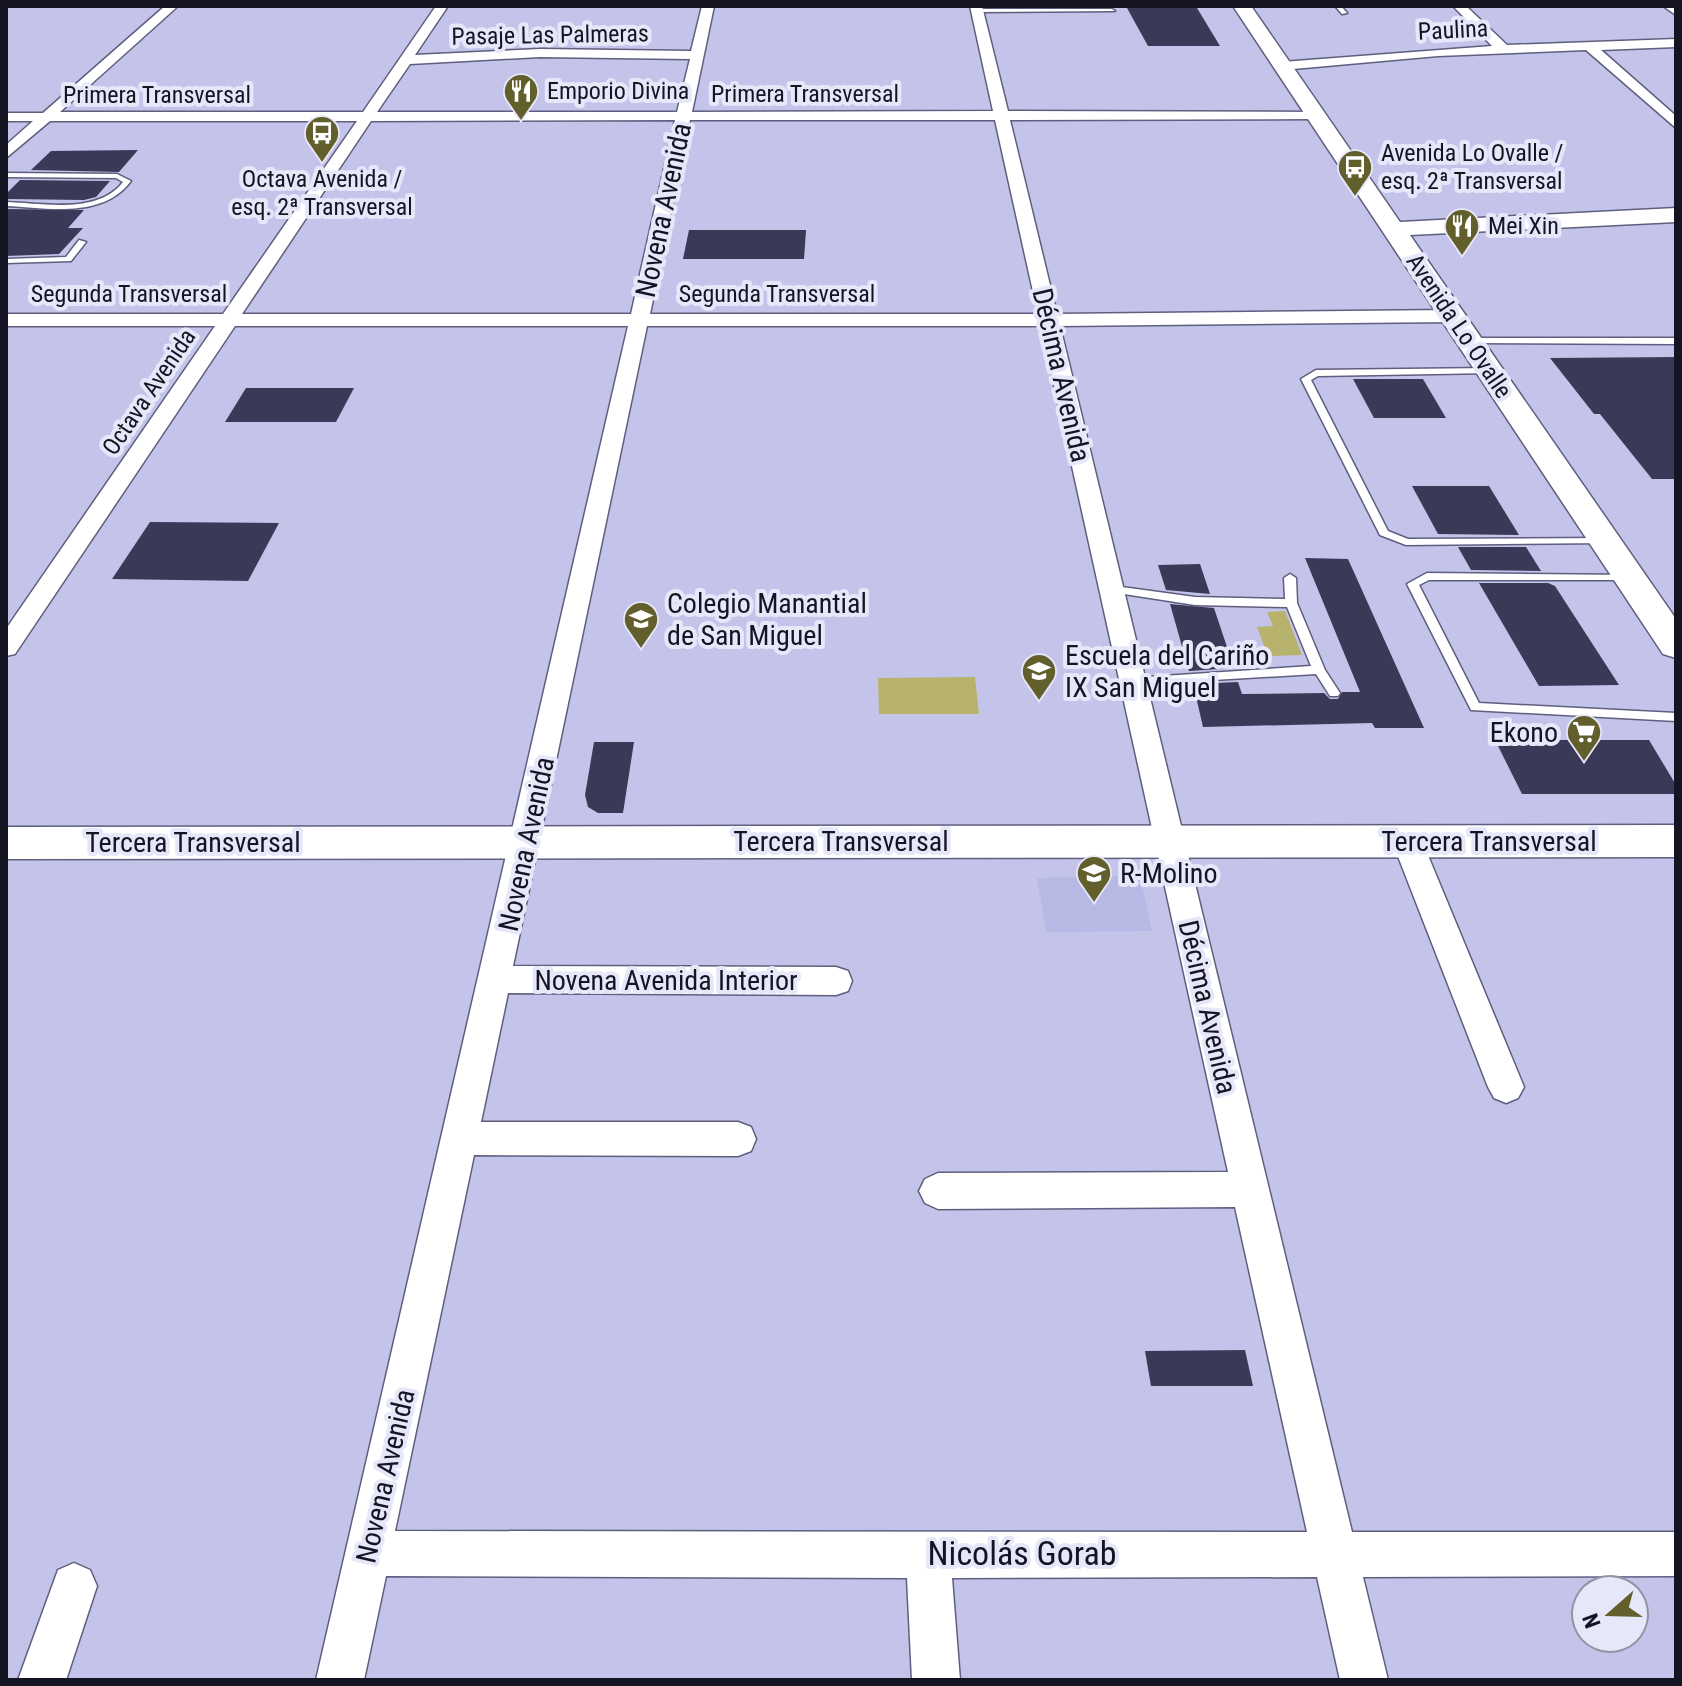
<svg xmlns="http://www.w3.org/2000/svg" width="1682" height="1686" viewBox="0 0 1682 1686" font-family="'Roboto Condensed',sans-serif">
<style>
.built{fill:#b8b8e4}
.green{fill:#b7b26c}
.building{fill:#3a3957}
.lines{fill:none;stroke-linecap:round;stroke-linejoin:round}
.lane-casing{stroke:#5e5e7f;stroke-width:3}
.street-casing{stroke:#5e5e7f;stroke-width:3}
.secondary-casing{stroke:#5e5e7f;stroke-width:3}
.lane{fill:#fff;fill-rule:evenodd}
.street{fill:#fff;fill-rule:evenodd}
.secondary{fill:#fff;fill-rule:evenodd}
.labels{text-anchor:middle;stroke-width:8;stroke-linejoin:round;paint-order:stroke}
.far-street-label{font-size:24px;fill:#151422;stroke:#e7e7fa}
.far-poi-label{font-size:24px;fill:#151422;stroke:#e7e7fa;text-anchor:start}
.street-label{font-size:28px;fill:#151422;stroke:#e7e7fa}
.poi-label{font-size:28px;fill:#151422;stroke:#e7e7fa;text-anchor:start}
.near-street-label{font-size:34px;fill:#151422;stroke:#e7e7fa}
</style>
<rect width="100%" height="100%" fill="#c4c4ea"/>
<!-- built -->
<path class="built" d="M1140,876L1152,931L1046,932L1037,878Z"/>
<!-- green -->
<g class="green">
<path d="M1285,611L1302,655L1268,656L1257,627L1273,626L1267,612Z"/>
<path d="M975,677L979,714H879L878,678Z"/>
</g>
<!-- building -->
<g class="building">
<path d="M1127,8H1197L1220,46H1148Z"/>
<path d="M138,150L119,172L31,170L51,151Z"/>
<path d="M20,180L110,181L96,197L84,200L6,199V194Z"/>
<path d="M6,209L84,210L68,228H83L59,254L6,256Z"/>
<path d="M689,230H806L804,259H683Z"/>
<path d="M1676,357V479H1652L1600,414H1594L1550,358Z"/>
<path d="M1353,379H1423L1446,418H1374Z"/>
<path d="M246,388H354L336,422H225Z"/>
<path d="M1412,486H1489L1519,535L1438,534Z"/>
<path d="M150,522L279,523L248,581L112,579Z"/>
<path d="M1458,547H1526L1541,571L1471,570Z"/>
<path d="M1305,558L1348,559L1424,728H1375L1372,723L1203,727L1193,684L1238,682L1242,694L1324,693L1330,699H1338L1342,692H1360Z"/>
<path d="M1200,564L1210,594L1166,590L1158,565Z"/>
<path d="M1479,583H1548L1555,586L1619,685L1539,686Z"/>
<path d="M1170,604L1214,608L1234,668L1189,671Z"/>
<path d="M1495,740H1649L1676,785V794H1522Z"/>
<path d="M594,742H634L623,813H598L588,807L585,795Z"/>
<path d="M1245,1350L1253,1386H1151L1145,1351Z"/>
</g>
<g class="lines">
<!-- lane casing -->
<g class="lane-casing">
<g id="lane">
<path d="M1335,6H1341L1347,13L1342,14Z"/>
<path d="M975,9H1112L1115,11L977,12Z"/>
<path d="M6,173L117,174L131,181C103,219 47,208 6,206V202C42,203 98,215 123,182L116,178L6,177Z"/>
<path d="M79,240L86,242L71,261L6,263V259L66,257Z"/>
<path d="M1469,338H1676V344L1466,343V339Z"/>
<path d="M1490,368L1493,369V373L1318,376L1311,380L1388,531L1408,539L1605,538L1609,539V543L1406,545L1380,535L1301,379L1316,370Z"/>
<path d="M1427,573L1633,575V579L1629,580H1429L1419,585L1479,703L1676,713V721L1471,710L1407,584Z"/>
<path d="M1290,574L1296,578L1297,603L1325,670L1340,693L1338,696H1330L1316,674L1129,685L1127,682L1129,679L1133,678L1311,666L1287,607L1195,605L1111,592L1105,588L1107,585L1195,597L1285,599L1284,578Z"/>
</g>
</g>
<!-- street casing -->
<g class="street-casing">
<g id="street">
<path d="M165,6H178L60,112H363L436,6H448L415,55L540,49L691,51L702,6H714L692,112L993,111L970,6H982L1008,111L1321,112V118L1316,119L1010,120L1057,314L1453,310L1462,316L1453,322L1060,326L1352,1532H1676V1576L1363,1577L1388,1680H1340L1317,1577L952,1578L960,1680H912L907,1578L386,1576L364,1680H316L628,326H235L15,654L6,656V629L215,326H6V314H223L357,121H50L6,158V145L33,121H6V113H43ZM540,57L690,59L677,112H377L410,64ZM675,120L631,314H242L371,121ZM690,120H995L1038,314H650ZM647,326H1041L1228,1172L938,1173L925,1179L919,1191L925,1203L938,1209L1235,1207L1307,1532L395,1531L474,1155L738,1156L751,1151L756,1139L751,1127L738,1122H481L508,993L836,995L848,991L852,981L848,971L836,967L513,966Z"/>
<path d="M1453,6H1466L1507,45L1676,39V47L1601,50L1676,116V128L1586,50L1438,56L1282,70L1275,66L1282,62L1492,46Z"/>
<path d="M1663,6H1676V15Z"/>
<path d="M1407,830L1418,833L1422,841L1524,1087L1518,1098L1506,1103L1494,1098L1488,1087L1392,841L1396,833Z"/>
<path d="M74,1563L90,1570L97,1586L66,1680H18L58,1570Z"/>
</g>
</g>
<!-- secondary casing -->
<g class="secondary-casing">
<g id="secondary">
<path d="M1233,6H1251L1400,222L1676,208V222L1410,235L1676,619V658L1663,654Z"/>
<path d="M1676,825V857L6,859V827Z"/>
</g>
</g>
<!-- lane -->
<use href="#lane" class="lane"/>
<!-- street -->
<use href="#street" class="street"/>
<!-- secondary -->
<use href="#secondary" class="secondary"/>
</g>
<!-- icons -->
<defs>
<g id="restaurant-pin" transform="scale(1.8)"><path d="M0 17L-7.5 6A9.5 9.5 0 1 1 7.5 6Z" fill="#635f2c" stroke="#e7e7fa"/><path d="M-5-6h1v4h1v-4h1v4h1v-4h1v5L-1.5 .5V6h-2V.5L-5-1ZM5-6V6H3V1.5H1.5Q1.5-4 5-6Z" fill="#fff"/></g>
<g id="bus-pin" transform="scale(1.8)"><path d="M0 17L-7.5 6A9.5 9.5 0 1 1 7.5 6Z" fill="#635f2c" stroke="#e7e7fa"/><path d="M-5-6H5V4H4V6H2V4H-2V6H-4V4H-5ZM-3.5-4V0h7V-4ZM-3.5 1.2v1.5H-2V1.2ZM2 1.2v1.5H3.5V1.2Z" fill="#fff"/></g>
<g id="school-pin" transform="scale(1.8)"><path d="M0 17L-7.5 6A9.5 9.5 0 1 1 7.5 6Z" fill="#635f2c" stroke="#e7e7fa"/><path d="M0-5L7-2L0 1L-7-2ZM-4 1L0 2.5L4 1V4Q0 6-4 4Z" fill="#fff"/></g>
<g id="supermarket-pin" transform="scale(1.8)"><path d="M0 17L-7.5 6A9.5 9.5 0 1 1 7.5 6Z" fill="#635f2c" stroke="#e7e7fa"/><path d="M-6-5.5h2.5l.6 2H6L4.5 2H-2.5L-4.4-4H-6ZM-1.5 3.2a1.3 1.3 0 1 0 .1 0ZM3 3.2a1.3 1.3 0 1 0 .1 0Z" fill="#fff"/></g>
</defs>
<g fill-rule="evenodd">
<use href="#restaurant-pin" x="521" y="91"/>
<use href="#bus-pin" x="322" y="133"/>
<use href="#bus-pin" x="1355" y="167"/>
<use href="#restaurant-pin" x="1462" y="226"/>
<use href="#school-pin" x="641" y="619"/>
<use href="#school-pin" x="1039" y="671"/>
<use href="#supermarket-pin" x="1584" y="732"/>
<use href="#school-pin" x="1094" y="873"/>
</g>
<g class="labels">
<!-- far-street labels -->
<g class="far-street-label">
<text transform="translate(1453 30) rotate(-3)" y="8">Paulina</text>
<text transform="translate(550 35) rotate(-1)" y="8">Pasaje Las Palmeras</text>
<text x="805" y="102">Primera Transversal</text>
<text x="157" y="103">Primera Transversal</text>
<text x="129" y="302">Segunda Transversal</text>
<text x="777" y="302">Segunda Transversal</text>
<text transform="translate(1459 326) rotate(56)" y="8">Avenida Lo Ovalle</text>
<text transform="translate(149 392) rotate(-56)" y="8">Octava Avenida</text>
</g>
<!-- far-poi labels -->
<g class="far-poi-label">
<text x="547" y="99">Emporio Divina</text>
<text x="1381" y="161">Avenida Lo Ovalle /<tspan x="1381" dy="28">esq. 2ª Transversal</tspan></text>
<text x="322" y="187" text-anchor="middle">Octava Avenida /<tspan x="322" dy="28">esq. 2ª Transversal</tspan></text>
<text x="1488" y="234">Mei Xin</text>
</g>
<!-- street labels -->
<g class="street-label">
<text transform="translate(663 210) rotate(-78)" y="10">Novena Avenida</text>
<text transform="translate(1062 375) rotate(77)" y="10">Décima Avenida</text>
<text x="841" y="851">Tercera Transversal</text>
<text x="1489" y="851">Tercera Transversal</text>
<text x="193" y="852">Tercera Transversal</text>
<text transform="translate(526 844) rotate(-78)" y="10">Novena Avenida</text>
<text x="666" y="990">Novena Avenida Interior</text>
<text transform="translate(1208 1007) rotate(77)" y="10">Décima Avenida</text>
<text transform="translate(385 1476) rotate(-77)" y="10">Novena Avenida</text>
</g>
<!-- poi labels -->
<g class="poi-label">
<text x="667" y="613">Colegio Manantial<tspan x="667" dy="32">de San Miguel</tspan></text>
<text x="1065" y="665">Escuela del Cariño<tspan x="1065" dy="32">IX San Miguel</tspan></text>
<text x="1558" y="742" text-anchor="end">Ekono</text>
<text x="1120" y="883">R-Molino</text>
</g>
<!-- near-street labels -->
<g class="near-street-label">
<text x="1022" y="1565">Nicolás Gorab</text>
</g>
</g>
<!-- border -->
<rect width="1682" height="1686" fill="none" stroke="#151422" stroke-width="16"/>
<!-- north arrow -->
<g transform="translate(1610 1614) rotate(250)"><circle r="38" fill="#e7e7fa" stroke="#9393a4" stroke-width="2"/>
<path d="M0-6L14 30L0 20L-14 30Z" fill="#635f2c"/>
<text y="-12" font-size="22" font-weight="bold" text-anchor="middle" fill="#151422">N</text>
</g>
</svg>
